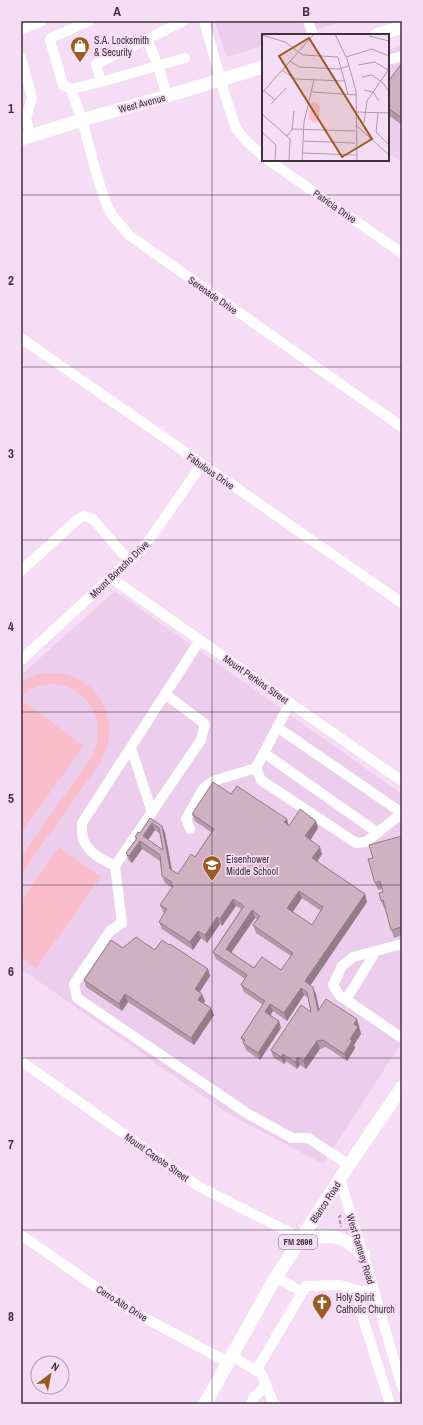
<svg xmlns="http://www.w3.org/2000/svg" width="423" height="1425" viewBox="0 0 423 1425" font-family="'Archivo Narrow',sans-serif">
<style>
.built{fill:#ecceec}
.green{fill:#fabdcc}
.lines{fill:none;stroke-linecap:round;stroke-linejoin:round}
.path{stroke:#a593a5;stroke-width:2;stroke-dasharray:4 2;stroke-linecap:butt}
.minor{stroke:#fff;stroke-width:10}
.major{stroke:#fff;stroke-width:13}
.wall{fill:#b398a7;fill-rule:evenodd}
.shaded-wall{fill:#927c88}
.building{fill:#d0b1c2;stroke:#927c88;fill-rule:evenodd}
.grid{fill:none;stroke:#3c323c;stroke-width:1;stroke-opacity:0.55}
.labels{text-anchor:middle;stroke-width:3.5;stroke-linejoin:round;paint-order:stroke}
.shield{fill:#f6ddf6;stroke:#746574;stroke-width:1}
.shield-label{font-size:9px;font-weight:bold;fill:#3c323c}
.poi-label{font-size:10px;fill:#3c323c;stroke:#f6ddf6;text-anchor:start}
.street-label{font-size:10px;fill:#3c323c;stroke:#f6ddf6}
.inset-road{fill:none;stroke:#ac99ac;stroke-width:1}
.view{fill:#9a5a23;fill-opacity:0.15;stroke:#9a5a23;stroke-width:2}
.inset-edge{fill:none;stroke:#3c323c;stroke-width:2}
.neatline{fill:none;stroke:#3c323c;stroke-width:1.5}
.grid-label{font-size:13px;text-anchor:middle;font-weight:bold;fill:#3c323c}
</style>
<rect width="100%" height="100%" fill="#f6ddf6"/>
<!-- built -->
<g class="built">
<path d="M215,21H344L298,35H263V46L226,57Z"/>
<path d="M402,46V162L388,153V50Z"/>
<path d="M115,591L402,794V1042L323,1164L227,1113L21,969V675Z"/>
</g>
<!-- green -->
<g class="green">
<path d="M43,673C52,673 62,673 71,676C107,689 119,729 101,762L21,874V856L91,758C118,709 63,661 21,696V682L33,676Z"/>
<path d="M24,702L84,746L21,832V707Z"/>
<path d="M59,847L101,877L36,968L21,958V901Z"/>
</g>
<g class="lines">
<!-- path -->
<path class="path" d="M341,1215L339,1217L341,1227"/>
<!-- minor -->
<g class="minor">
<path d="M184,21L96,64L101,82L71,89L82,120L97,176L106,203L112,215L130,236L402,427"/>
<path d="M204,21L228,105L237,130L246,141L263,156"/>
<path d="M308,21L313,35"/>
<path d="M21,30L42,21"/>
<path d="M147,39L158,66L167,96"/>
<path d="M21,58L32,98L26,118L30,136"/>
<path d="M388,60L402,56"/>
<path d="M101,82L185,58"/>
<path d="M71,89L63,85L50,40L51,38L89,21"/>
<path d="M268,160L402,253"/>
<path d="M21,338L402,603"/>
<path d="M21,571L78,519L84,516L93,519L129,561"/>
<path d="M111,578L402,781"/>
<path d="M200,640L82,823C82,828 82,835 83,839C88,853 103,860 115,866L122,923L110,931L74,984L77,998L248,1114L292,1138H308L349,1165"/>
<path d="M21,660L141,550L152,536L202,464"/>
<path d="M290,703L256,768L261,780L356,843L366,842L402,813"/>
<path d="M277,727L402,813"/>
<path d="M131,748L152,812"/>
<path d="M264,753L378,833"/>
<path d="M190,829L186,819L203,789L213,781L256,768"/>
<path d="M115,866L201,740L205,724L165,694"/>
<path d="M402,944L353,957L342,966L333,985L339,995L402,1038"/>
<path d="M346,1000L376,951"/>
<path d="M21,1061L198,1186L301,1238"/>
<path d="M340,1179L367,1267L402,1387"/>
<path d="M21,1235L115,1300L141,1316L228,1362"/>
<path d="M276,1277L302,1292"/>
<path d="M359,1291L361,1312L390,1404"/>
<path d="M231,1356L261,1373L274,1404"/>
<path d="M256,1371L306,1286L340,1285L359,1291H374"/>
<path d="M251,1404L254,1397L266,1386"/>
</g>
<!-- major -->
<g class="major">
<path d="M376,35L402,27"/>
<path d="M21,139L82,120L167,96L263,67"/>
<path d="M301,1238C333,1236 339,1232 364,1255"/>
<path d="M205,1404L274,1280L349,1165L402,1087"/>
</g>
</g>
<!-- wall -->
<g class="wall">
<path d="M402,63V125L388,115V82Z"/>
<path d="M231,794L289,826L318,828L310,840L322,854L317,862L365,894L367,902L310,985L316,994L319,1010L357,1019L361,1034L354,1045L355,1048L347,1061L326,1047L320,1049L306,1069L300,1065L297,1069L286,1061L284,1064L273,1057L271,1050L311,1012L308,998L304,995L287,1021L273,1011L270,1015L279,1021L281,1028L260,1060L246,1050L241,1038L263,1005L244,992L241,985L245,979L216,959L213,952L241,909L236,906L222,926L220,924L207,943L201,938L193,950L162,929L159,922L165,913L163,912L160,905L172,888L165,883L162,876L160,861L142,849L132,863L129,861L126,853L136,840L135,837L140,833L150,818L162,826L165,833L172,870L178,874L195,857L211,832L195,821L192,814ZM155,830L160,834L163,850L148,840ZM302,898L321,911L312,925L293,912ZM255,918L257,919L253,925L256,933L291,956L281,970L254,968L231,952Z"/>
<path d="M402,836V935L394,938L385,908H384L381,901L383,892L382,889L378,890L375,883L373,858Z"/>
<path d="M123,948L208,969L210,976L200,992L205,1001L203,1003L214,1015L194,1045L128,1002L122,1011L86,987L84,980Z"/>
</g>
<!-- shaded-wall -->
<g class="shaded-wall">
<path d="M287,819L289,826L284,822Z"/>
<path d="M316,821L318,828L308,844L305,836Z"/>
<path d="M152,823L155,830L146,843L143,836Z"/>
<path d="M162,826L165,833L173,876L170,869Z"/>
<path d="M140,841L142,849L132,863L129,856Z"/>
<path d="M320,847L322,854L315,865L312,858Z"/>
<path d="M299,891L302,898L290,916L287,908Z"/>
<path d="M365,894L367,902L308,989L305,981Z"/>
<path d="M233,899L236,906L222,926L220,919Z"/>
<path d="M252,910L255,918L229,956L226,949Z"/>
<path d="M217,917L220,924L207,943L205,935Z"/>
<path d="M198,931L201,938L193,950L190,942Z"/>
<path d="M208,969L210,976L197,996L195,989Z"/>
<path d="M313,987L316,994L321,1018L318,1011Z"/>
<path d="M301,988L304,995L287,1021L284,1013Z"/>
<path d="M125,994L128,1002L122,1011L119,1004Z"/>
<path d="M202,994L205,1001L201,1007L198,1000Z"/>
<path d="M270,1004L273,1011L268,1019L265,1012Z"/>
<path d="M211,1008L214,1015L194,1045L191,1038Z"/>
<path d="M357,1019L361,1034L354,1045L355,1048L347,1061L344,1054L350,1039L354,1024Z"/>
<path d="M279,1021L281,1028L260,1060L258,1053Z"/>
<path d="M317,1041L320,1049L306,1069L303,1061Z"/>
<path d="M283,1054L286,1061L284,1064L281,1057Z"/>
<path d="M298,1057L300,1065L297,1069L295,1062Z"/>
</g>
<!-- building -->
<g class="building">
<path d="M402,63V118L388,108V82Z"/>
<path d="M213,782L231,794L237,786L287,819L284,822L289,826L300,809L316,821L305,836L320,847L312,858L365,894L305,981L313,987L318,1011L326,999L357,1019L354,1024L358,1027L350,1039L352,1041L344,1054L323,1040L317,1041L303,1061L298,1057L295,1062L283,1054L281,1057L271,1050L301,1005L311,1012L307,992L301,988L284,1013L270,1004L265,1012L279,1021L258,1053L243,1043L245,1040L241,1038L265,1001L241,985L247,975L213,952L244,906L233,899L220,919L217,917L205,935L198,931L190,942L159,922L167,909L160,905L173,886L171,885L172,882L162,876L160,855L140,841L129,856L126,853L137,838L135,837L138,832L140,833L150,818L162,826L170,869L178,874L191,854L195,857L214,829L192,814ZM152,823L159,828L163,850L143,836ZM299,891L323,907L312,925L287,908ZM252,910L260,916L253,925L293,953L281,970L262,957L254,968L226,949Z"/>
<path d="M402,836V927L391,930L383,900L381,901L379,893L383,892L380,881L375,883L368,859L373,858L369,845Z"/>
<path d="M136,937L155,950L162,940L169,945L170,944L208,969L195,989L202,994L198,1000L211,1008L191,1038L125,994L119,1004L84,980L111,940L123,948Z"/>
</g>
<!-- grid -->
<path class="grid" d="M212,21V1404M21,195H402M21,367H402M21,540H402M21,712H402M21,885H402M21,1058H402M21,1230H402"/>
<!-- icons -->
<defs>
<g id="shop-pin" transform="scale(1)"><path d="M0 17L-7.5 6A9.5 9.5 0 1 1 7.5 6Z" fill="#9a5a23" stroke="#f6ddf6"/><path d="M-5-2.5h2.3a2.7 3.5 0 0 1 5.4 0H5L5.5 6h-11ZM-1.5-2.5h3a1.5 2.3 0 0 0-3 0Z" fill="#fff"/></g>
<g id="school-pin" transform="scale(1)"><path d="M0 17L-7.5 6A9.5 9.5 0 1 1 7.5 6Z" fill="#9a5a23" stroke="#f6ddf6"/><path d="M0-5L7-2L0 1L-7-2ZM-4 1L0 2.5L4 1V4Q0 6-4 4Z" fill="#fff"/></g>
<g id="church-pin" transform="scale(1)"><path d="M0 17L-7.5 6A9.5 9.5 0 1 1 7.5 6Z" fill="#9a5a23" stroke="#f6ddf6"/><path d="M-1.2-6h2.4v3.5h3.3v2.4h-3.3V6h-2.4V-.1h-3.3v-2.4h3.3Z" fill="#fff"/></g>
</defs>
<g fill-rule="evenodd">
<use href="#shop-pin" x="80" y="46"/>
<use href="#school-pin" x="212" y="865"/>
<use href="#church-pin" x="322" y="1303"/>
</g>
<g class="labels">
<!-- shield labels -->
<rect class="shield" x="279" y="1235" width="38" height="14" rx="3"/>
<g class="shield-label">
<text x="298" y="1245">FM 2696</text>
</g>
<!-- poi labels -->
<g class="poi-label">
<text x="94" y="44">S.A. Locksmith<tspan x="94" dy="12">&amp; Security</tspan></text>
<text x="226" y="863">Eisenhower<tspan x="226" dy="12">Middle School</tspan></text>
<text x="336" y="1301">Holy Spirit<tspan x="336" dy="12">Catholic Church</tspan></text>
</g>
<!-- street labels -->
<g class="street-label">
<text transform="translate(142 103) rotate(-15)" y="4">West Avenue</text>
<text transform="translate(335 206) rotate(35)" y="4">Patricia Drive</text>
<text transform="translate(213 295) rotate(35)" y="4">Serenade Drive</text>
<text transform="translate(211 471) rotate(35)" y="4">Fabulous Drive</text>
<text transform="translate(119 569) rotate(-44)" y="4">Mount Boracho Drive</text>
<text transform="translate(256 679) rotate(35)" y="4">Mount Perkins Street</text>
<text transform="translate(157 1157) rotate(35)" y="4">Mount Capote Street</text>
<text transform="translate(325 1202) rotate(-57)" y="4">Blanco Road</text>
<text transform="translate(361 1249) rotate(73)" y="4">West Ramsey Road</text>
<text transform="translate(122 1303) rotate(32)" y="4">Cerro Alto Drive</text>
</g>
</g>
<!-- overview -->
<g transform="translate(262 34)">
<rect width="127" height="127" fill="#f6ddf6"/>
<path d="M52,67L58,72L57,86L53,89L47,85L48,70Z" fill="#fabdcc"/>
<path class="inset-road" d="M73,0L85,25L94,57L95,127M0,1L23,8L41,21L76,23L86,60M107,2L127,7M84,23L110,15L127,22M28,27L37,33L77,35L87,32M96,31L113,28L126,36M20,36L33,45L83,47M100,43L110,41L121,49L127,58M102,56L111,58L117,67M2,57L13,66M50,58L94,61M0,59L52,0M9,70L24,54M95,78L127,79M116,79L114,98L127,111M0,80L28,105L27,127M102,89L105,67L127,35M95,92L127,121M30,95L93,97M0,98L14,111L13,127M25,102L30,96L32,77M41,107L93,109M40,119L94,121M40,127L42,88L52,46"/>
<path class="view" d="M47,4L110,105L80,123L17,22Z"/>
<rect width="127" height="127" class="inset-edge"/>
</g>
<!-- border -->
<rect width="423" height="1425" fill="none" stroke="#f6ddf6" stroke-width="44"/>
<!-- north arrow -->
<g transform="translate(50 1375) rotate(32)"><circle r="19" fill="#f6ddf6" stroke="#ac99ac"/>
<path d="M0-3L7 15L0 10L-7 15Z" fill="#9a5a23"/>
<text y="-6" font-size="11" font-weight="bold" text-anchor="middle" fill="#3c323c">N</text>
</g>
<rect x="22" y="22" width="379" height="1381" class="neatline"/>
<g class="grid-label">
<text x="117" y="16">A</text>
<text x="306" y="16">B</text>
<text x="11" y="113">1</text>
<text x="11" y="285">2</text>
<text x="11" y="458">3</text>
<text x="11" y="631">4</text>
<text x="11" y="803">5</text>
<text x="11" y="976">6</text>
<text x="11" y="1149">7</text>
<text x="11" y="1321">8</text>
</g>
</svg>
